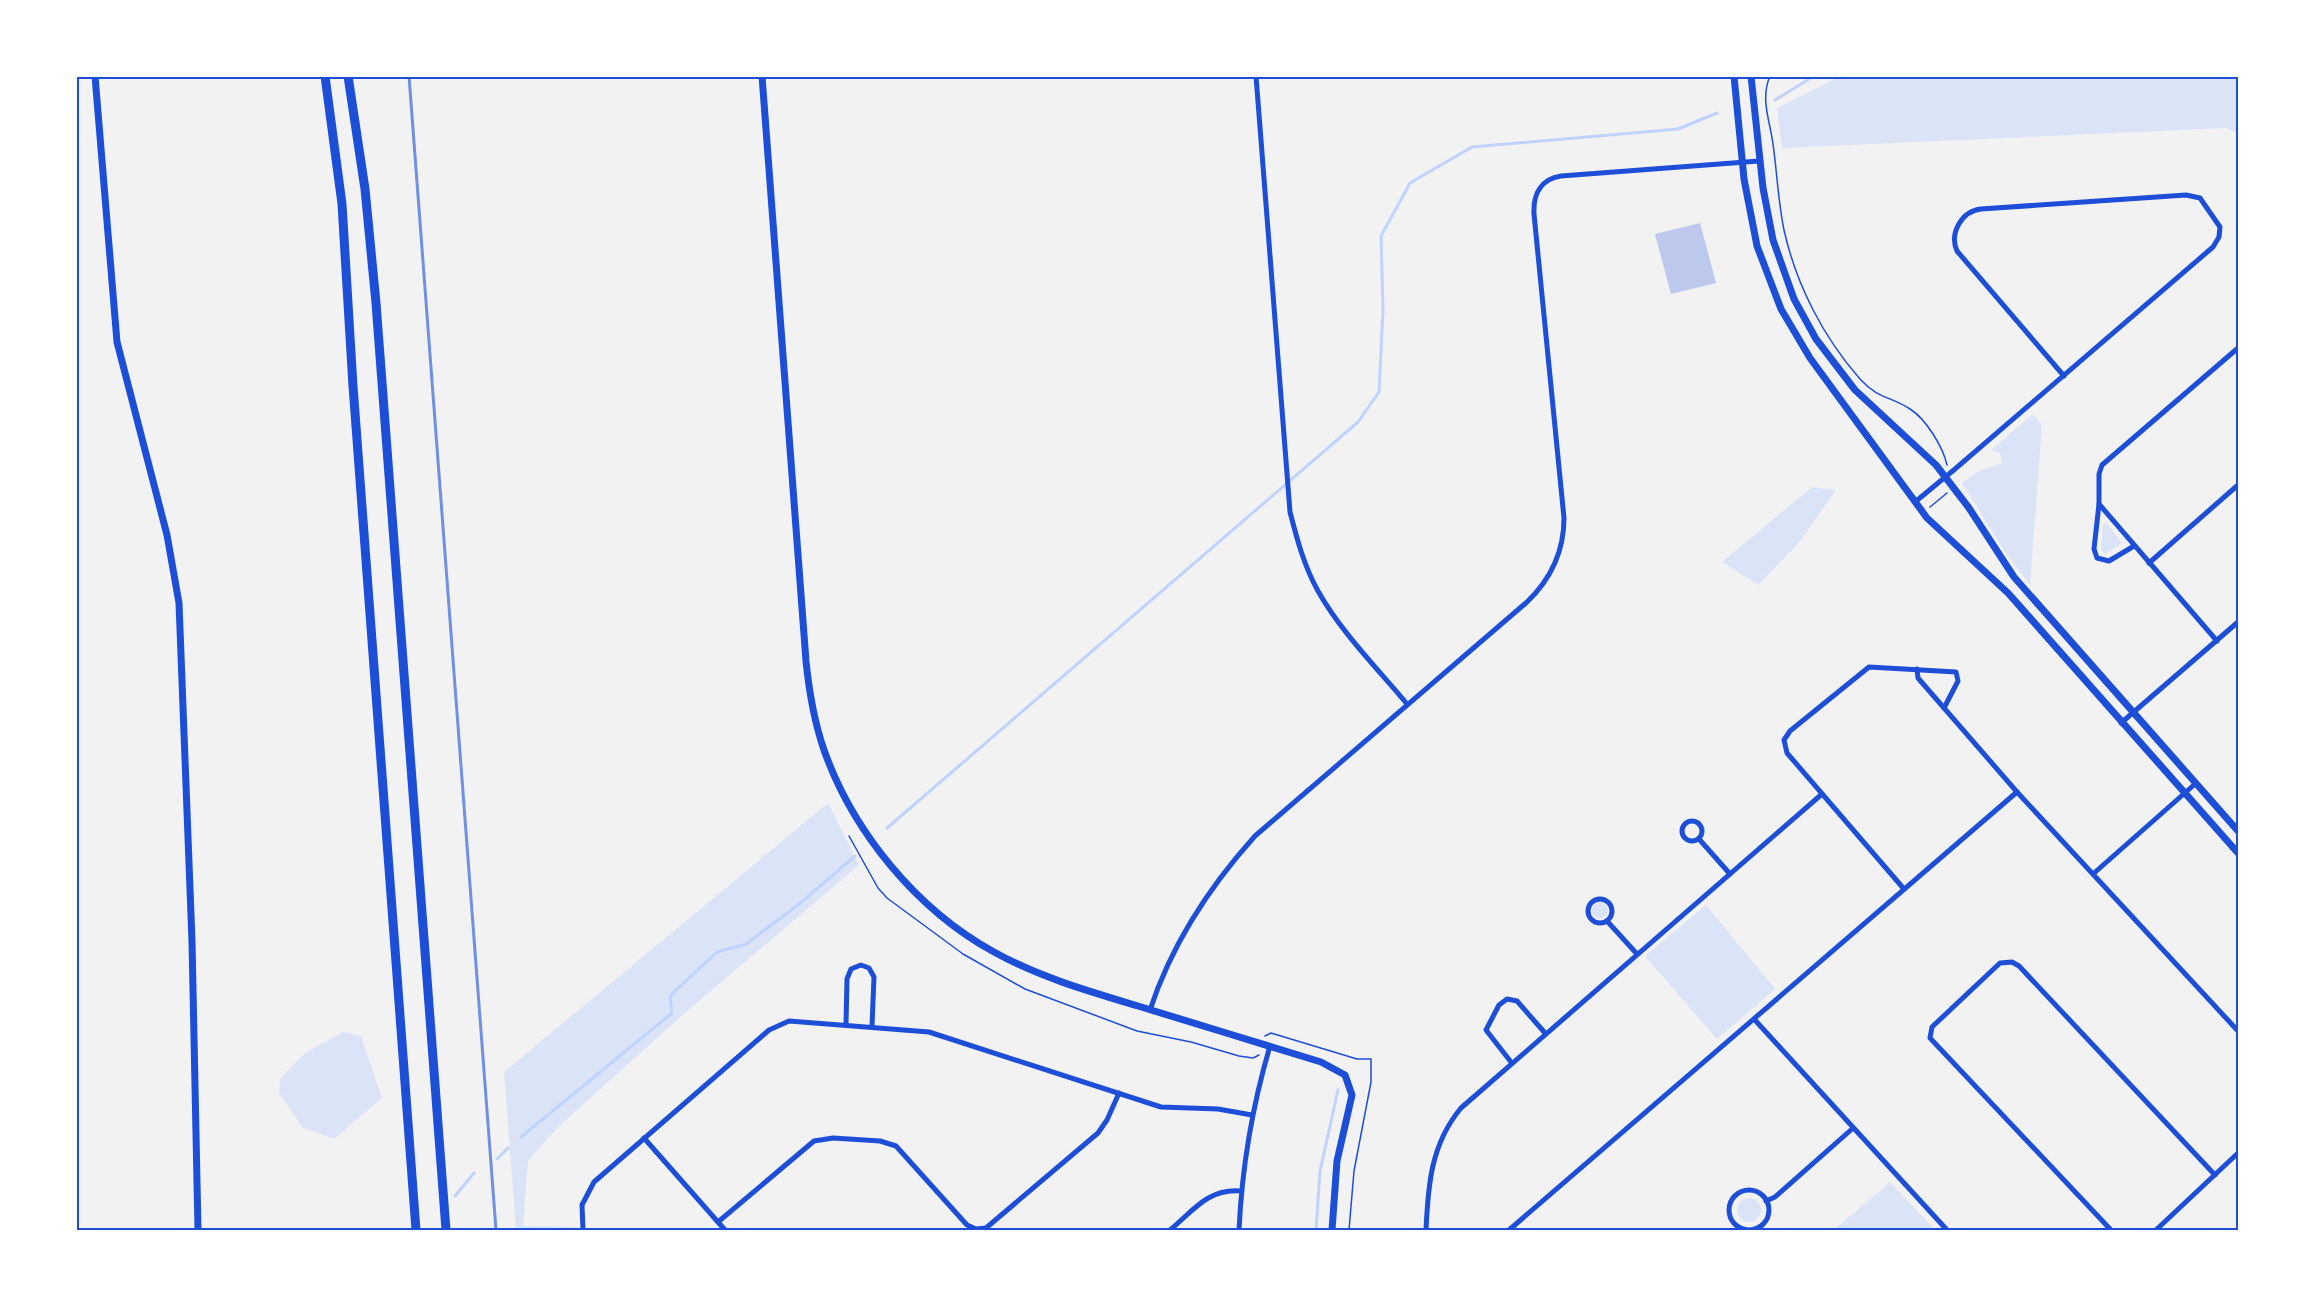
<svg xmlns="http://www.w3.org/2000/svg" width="2315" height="1307" viewBox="0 0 2315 1307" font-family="Helvetica,sans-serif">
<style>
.green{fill:#dbe4f7}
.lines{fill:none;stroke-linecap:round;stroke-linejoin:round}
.stream{stroke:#bfd3fe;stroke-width:3}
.building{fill:#bdc9ec}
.path{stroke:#1d4ed8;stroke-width:1.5}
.minor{stroke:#1d4ed8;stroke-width:5}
.tertiary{stroke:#1d4ed8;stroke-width:7}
.motorway{stroke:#1d4ed8;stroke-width:9}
.rail{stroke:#7290e2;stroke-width:3}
.neatline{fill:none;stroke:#1d4ed8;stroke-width:2}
</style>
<rect width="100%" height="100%" fill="#f2f2f2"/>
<!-- green -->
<g class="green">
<path d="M1841,76L2238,77V133L2226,128L1782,148L1777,108Z"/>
<path d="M2033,414L2042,425L2030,585L2005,552L1962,483L1977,472L2002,463L2000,453L1991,450Z"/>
<path d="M1812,487L1836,490L1798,544L1758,585L1722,562Z"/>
<path d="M2106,523L2122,543L2105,554L2101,550L2103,524Z"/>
<path d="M828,803L859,865L686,1012L558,1127L528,1161L523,1226L577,1227V1230H516L504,1072Z"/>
<circle cx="1600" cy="910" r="8"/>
<path d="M1706,905L1775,989L1717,1039L1645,956Z"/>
<path d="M343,1032L361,1036L382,1098L334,1139L303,1128L279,1093L280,1079L305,1053Z"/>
<path d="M1890,1182L1935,1230H1834Z"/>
<circle cx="1749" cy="1210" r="12"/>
</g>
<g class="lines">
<!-- stream -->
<g class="stream">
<path d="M1775,100L1814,76"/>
<path d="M887,828L1358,422L1379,392L1383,310L1381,236L1410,183L1472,147L1678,129L1717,113"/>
<path d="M521,1137L672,1013L670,997L675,991L717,952L746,944L798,905L855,856"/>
<path d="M497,1159L508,1148"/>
<path d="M455,1196L474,1173"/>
<path d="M1316,1230L1320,1171L1338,1090"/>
</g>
</g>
<!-- building -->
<path class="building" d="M1700,223L1716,283L1671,294L1655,234Z"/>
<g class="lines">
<!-- path -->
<g class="path">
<path d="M1770,76C1760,99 1770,121 1773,144C1777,172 1778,201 1784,230C1796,284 1823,337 1860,379C1878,399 1890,396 1910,409C1926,419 1943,447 1947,465"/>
<path d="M1930,507L1947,493"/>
<path d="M849,836L878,888L887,898L963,954L1025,989L1137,1031L1191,1042L1239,1056L1253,1058L1259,1055"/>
<path d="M1265,1036L1271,1033L1357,1059H1371V1082L1354,1171L1349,1230"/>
</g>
<!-- minor -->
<g class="minor">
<path d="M1256,76L1290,512C1297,539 1304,566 1318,591C1341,632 1377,668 1407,704"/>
<path d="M1915,502L1955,469L2213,247L2219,237L2220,227L2200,198L2186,195L1981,209C1962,211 1949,233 1957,251L2064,376"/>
<path d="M2099,504L2094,549L2097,558L2109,561L2134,546"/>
<path d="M2149,563L2238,485"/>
<path d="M2217,641L2099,504V474L2102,465L2238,348"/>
<path d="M1917,669L1918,678L2017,792L2238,1031"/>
<path d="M2121,723L2238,622"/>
<circle cx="1692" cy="831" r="10"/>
<path d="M1699,839L1730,874"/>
<path d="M2093,874L2195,784"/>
<path d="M1904,889L1787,753L1784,740L1790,731L1869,667L1956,672L1958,681L1944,708"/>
<circle cx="1600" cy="911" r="12"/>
<path d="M1607,921L1637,954"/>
<path d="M1150,1010C1171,946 1210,886 1255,836L1527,602C1551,579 1564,551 1564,518L1534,214C1533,194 1541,179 1561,176L1759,161"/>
<path d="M1754,1019L1947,1230"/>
<path d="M846,1024L847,979L851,969L861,965L869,968L874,977L872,1026"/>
<path d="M1511,1062L1486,1030L1499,1005L1507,999L1517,1001L1545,1033"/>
<path d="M644,1138L725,1230"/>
<circle cx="1749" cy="1210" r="20"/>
<path d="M1766,1201L1775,1197L1852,1129"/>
<path d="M718,1222L814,1141L833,1138L880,1141L896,1146L967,1225L976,1229L986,1228L1098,1133L1107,1120L1119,1093"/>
<path d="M583,1230L582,1205L594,1182L769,1030L789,1021L929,1032L1161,1107L1218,1109L1252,1115"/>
<path d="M1170,1230C1193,1211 1208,1188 1241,1191"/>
<path d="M1239,1230C1242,1167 1252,1107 1270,1046"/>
<path d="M1426,1230C1428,1185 1431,1144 1461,1108L1822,794"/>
<path d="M1509,1230L2017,792"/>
<path d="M2111,1230L1930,1038L1932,1027L2000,963L2012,962L2019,966L2215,1175"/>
<path d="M2156,1230L2238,1153"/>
</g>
<!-- tertiary -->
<g class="tertiary">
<path d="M95,76L117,342L167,535L179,603L192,941L198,1230"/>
<path d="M762,76L806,661C809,691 814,721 824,750C853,832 917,910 994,952C1039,977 1088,991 1138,1006C1199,1025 1260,1043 1321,1062L1345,1075L1352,1095L1337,1161L1332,1230"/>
<path d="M1734,76L1744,179L1757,246L1781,309L1810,358L1927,518L2008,593L2238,853"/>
<path d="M1751,76L1763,188L1773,240L1794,299L1816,339L1855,390L1936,465L1969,508L2014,577L2238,831"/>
</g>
<!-- motorway -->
<g class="motorway">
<path d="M325,76L342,204L353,386L416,1230"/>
<path d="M348,76L365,189L376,303L446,1230"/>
</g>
<!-- rail -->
<path class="rail" d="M409,76L496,1230"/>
</g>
<!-- border -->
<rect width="2315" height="1307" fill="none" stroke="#ffffff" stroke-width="156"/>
<rect x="78" y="78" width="2159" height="1151" class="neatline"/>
</svg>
